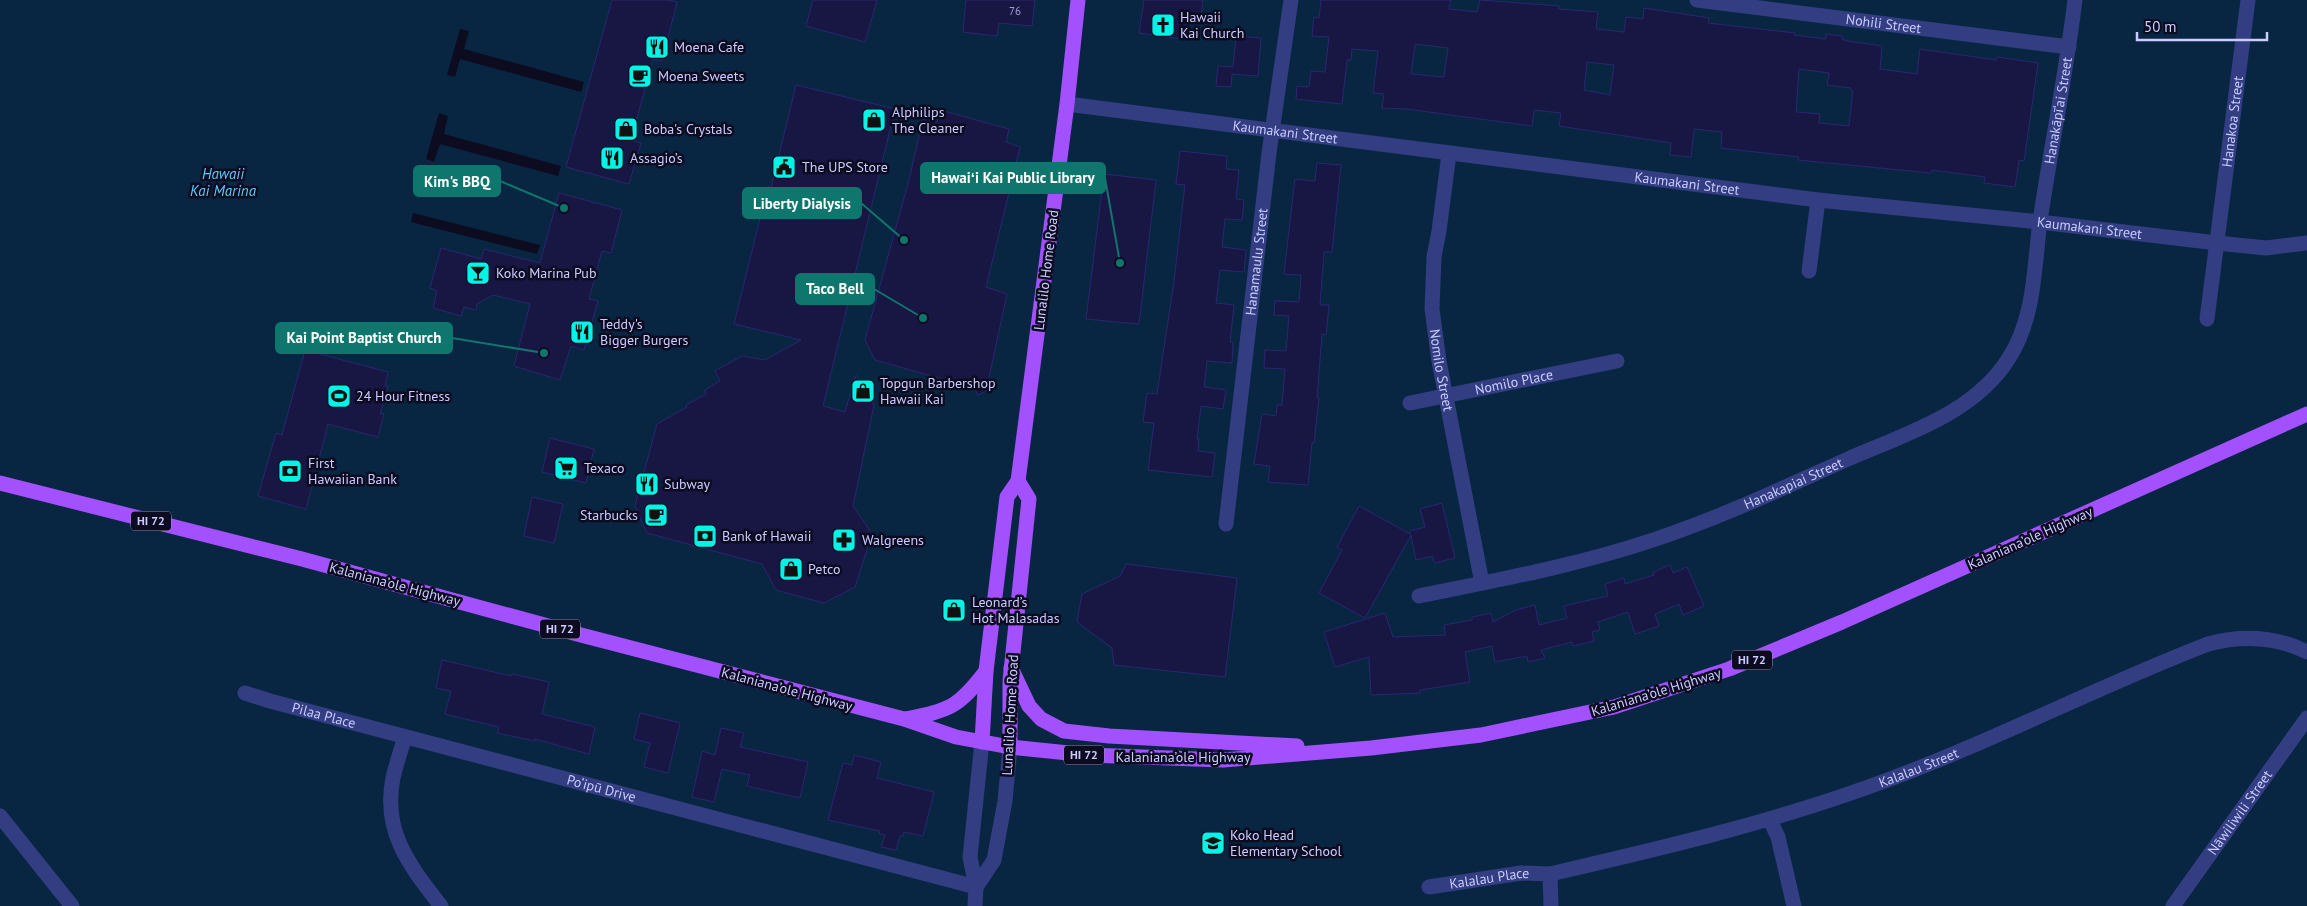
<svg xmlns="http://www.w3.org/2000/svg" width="2307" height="906" viewBox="0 0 2307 906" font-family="'PT Sans',sans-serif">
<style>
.water{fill:#082642}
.pier{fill:#0c0b20}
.building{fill:#181642;stroke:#2a276f;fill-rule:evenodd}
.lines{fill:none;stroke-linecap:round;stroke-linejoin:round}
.minor{stroke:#333d82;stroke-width:15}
.major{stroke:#a351ff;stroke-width:15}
.labels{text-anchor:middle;stroke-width:5;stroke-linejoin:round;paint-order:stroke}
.number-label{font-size:11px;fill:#9e9ed0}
.shield{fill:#0c0b20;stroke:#9192bc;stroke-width:1}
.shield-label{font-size:12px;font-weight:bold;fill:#caccff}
.poi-label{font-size:14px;fill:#caccff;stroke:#0c0b20;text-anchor:start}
.street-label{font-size:14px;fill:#caccff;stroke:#0c0b20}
.water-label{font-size:15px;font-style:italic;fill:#58ccff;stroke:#0c0b20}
.leader{fill:none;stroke:#0f766e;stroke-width:2}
.callout-dot{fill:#0f766e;stroke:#0c0b20;stroke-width:2}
.callout{fill:#0f766e;stroke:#0f766e;stroke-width:2}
.callout-label{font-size:15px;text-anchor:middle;font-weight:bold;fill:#fff}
</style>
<rect width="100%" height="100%" fill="#0c0b20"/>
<!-- water -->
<rect class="water" x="0" y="0" width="2307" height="906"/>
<!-- pier -->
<g class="pier">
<path d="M460,29L469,31L464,49L584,82L581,92L460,59L455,77L447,75Z"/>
<path d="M439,113L448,116L444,134L561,166L558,176L440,144L434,162L426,159Z"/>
<path d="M413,213L540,245L537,254L411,222Z"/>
</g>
<!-- building -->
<g class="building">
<path d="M612,0H669L677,2L662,61L653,59L631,140L641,143L629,184L566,167Z"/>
<path d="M813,0H877L865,42L806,26Z"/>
<path d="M966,0H1035L1032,26L999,23L997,36L963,32Z"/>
<path d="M1144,0H1203L1201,16L1187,14L1184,39L1139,33Z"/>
<path d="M1321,0H1451L1449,9L1477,12L1480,0L1559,6V9L1598,12L1596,29L1624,32L1626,17L1643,19L1644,8L1709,18L1708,23L1795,33L1794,35L1826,39V34L1842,36V39L1847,41L1882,46L1880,69L1917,74L1920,49L1996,60L1997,57L2038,63L2024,161L2019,160L2015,187L1984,183L1985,177L1932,170L1931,173L1798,160L1799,157L1721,148L1722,132L1694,129L1691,157L1670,155L1671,143L1559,126L1561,113L1534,110L1532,126L1407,109L1382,108L1384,94L1373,93L1378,51L1352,49L1351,60H1347L1342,104L1296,99L1297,86L1309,87L1311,71L1325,72L1329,37L1312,36L1314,17L1319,18ZM1415,44L1448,48L1444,77L1411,74ZM1587,62L1614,65L1610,95L1584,90ZM1799,69L1829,73L1827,85L1851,88V91H1853L1849,126L1819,123L1820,114L1796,112Z"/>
<path d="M1236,36L1261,38L1258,76L1232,74L1231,87L1216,86L1218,66L1233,67Z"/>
<path d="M796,85L895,109L823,406L845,412L856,375L874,405L853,506L872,534L855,587L824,603L776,590L762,564L647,533L635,506L657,424L687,407L686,405L706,394L705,390L720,381L715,371L742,356L765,360L801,340L734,324L768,186L771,188Z"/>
<path d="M940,110L1009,129L1006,142L1020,147L986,287L1007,294L986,391L978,395L974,388L875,360L865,340L909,180L923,119L937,122Z"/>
<path d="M1180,151L1227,156L1226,169L1239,170L1236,199L1244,200L1242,220L1225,219L1222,247L1246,250L1244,272L1220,270L1216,303L1234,305L1230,342H1233L1232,363L1207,361L1204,387L1226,390L1223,409L1201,406L1197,439H1199L1198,451L1215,453L1212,477L1148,470L1154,423L1143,422L1147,393L1157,394L1174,282L1185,185L1176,184Z"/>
<path d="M1317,163L1341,165L1332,252H1324L1320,305H1329L1326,335L1322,334L1317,398H1319L1314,443L1312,442L1308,485L1268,482L1270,466L1254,464L1262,414L1276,416L1277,405H1282L1285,369L1264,368L1265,350L1286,351L1289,316L1274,315L1275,301L1299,302L1301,275L1284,274L1295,179L1315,181Z"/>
<path d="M1104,174L1156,180L1139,324L1086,319Z"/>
<path d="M559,193L622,210L611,253L602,251L589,299L598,301L584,350L571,346L560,380L514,366L530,304L493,295L477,304L476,310L464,307L461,316L433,308L437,291L430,288L441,248L481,259L484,249L540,263Z"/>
<path d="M305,350L388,372L385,386H388L380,414H384L378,437L328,424L306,509L258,496L276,433L282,435Z"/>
<path d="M550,438L594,449L586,483L542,472Z"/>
<path d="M532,497L563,504L554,543L524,536Z"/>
<path d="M1442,503L1455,558L1434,563L1433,556L1416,560L1411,535L1365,618L1319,593L1342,550L1337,547L1359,506L1410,534V531L1425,527L1420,509Z"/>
<path d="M1126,564L1237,578L1225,677L1114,665L1112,648L1077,622L1082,594L1120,576Z"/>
<path d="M1670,565L1673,573L1687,567L1704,606L1683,615L1679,604L1655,614L1659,626L1635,634L1628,612L1598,622L1600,630L1592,632L1594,641L1573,646L1572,642L1541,650L1545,658L1528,662L1527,656L1495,662L1492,646L1465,652L1470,682L1420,690V693L1371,695L1369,657L1335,667L1324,632L1385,613L1393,637L1445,635L1444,625L1472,620V617L1491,613L1493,622L1516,610L1535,605L1539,625L1567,618L1564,606L1608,596L1605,584L1624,578L1625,584L1654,575L1653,572Z"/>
<path d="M442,660L511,676L512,674L549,682L542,714L595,727L589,754L535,739V741L497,733L499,727L445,714L451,691L436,688Z"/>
<path d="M640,713L680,723L668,773L644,767L650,743L634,739Z"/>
<path d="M721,728L744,733L740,747L808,762L800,798L747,786L750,775L722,769L714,802L692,797L702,751L715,755Z"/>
<path d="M854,755L881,762L877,778L934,792L923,836L904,832L903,836H900L896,850L881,847L885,835L879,834L880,831L828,820L843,763L852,765Z"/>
</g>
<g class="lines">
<!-- minor -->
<g class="minor">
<path id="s1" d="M1697,0L2069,47"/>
<path id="s2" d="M1067,104L1818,200L2040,222L2217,243L2266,248L2307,243"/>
<path id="s3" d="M1449,154L1439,231L1434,257L1432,309L1439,361L1482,583"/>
<path d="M1809,271L1818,200"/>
<path id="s4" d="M2207,319L2248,0"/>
<path id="s5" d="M1410,403L1617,361"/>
<path id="s6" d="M1226,524L1269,153L1291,0"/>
<path id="s7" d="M1419,596C1498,580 1579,565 1656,539C1722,517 1785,487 1848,459C1905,434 1974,414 2009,358C2035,317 2034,268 2040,221C2051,147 2066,74 2075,0"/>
<path id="s8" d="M245,693L270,701L976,887"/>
<path d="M405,737C401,750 396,764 393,778C382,832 410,866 441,906"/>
<path d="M0,816L72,906"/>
<path d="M1770,820L1778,837L1794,906"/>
<path d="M1550,874L1551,906"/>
<path d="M976,887L994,860L1005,801L1010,747"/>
<path id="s9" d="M1429,887L1521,873L1550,874C1658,849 1766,824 1871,786C1986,745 2094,688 2208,644C2242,635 2275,636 2307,652"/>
<path d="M975,906L976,887L970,857L982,742"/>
<path id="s10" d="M2173,906L2307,718"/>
</g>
<!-- major -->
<g class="major">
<path d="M0,483L302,559L581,635L904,719L956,737L1010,747L1088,755L1223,760L1371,748L1481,735L1614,707L1729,669L1842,622L2307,414"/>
<path d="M1011,668L1029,706L1041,719L1064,731L1109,736L1297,746"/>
<path d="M905,719C950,710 958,708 986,671"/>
<path d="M982,742L986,671L1007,497L1018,481L1067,104L1078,0"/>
<path d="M1010,747V681L1029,499L1018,481"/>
</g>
</g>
<!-- icons -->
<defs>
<g id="church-square" transform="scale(1.25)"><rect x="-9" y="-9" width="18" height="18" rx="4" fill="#00f5e7" stroke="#0c0b20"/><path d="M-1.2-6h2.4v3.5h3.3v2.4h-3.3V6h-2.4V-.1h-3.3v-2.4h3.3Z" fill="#111"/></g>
<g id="restaurant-square" transform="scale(1.25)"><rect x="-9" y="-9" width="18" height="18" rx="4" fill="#00f5e7" stroke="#0c0b20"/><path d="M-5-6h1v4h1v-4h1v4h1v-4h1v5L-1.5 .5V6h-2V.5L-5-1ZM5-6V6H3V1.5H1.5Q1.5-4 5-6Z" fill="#111"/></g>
<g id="cafe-square" transform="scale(1.25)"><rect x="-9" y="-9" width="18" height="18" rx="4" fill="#00f5e7" stroke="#0c0b20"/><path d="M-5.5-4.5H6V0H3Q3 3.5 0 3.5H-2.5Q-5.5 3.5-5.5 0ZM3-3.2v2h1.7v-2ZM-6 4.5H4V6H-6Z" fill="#111"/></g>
<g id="shop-square" transform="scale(1.25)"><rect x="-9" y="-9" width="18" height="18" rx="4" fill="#00f5e7" stroke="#0c0b20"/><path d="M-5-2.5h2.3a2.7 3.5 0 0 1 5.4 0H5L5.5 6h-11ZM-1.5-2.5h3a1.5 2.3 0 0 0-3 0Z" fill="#111"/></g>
<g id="civic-square" transform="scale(1.25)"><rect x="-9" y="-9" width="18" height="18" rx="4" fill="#00f5e7" stroke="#0c0b20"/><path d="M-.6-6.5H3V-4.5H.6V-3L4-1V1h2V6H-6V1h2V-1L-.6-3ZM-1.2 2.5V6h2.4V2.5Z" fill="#111"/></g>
<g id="bar-square" transform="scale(1.25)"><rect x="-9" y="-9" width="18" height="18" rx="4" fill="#00f5e7" stroke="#0c0b20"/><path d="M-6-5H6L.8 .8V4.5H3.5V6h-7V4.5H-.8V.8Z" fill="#111"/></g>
<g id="stadium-square" transform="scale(1.25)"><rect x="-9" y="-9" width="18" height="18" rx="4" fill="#00f5e7" stroke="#0c0b20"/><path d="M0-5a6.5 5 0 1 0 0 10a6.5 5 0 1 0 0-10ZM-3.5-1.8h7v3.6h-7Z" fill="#111"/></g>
<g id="supermarket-square" transform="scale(1.25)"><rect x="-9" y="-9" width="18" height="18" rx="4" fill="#00f5e7" stroke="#0c0b20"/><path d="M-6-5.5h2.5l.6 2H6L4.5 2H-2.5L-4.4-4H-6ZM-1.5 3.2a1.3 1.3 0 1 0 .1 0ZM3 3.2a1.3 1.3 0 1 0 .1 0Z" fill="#111"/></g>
<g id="bank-square" transform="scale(1.25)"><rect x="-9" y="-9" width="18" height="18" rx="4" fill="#00f5e7" stroke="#0c0b20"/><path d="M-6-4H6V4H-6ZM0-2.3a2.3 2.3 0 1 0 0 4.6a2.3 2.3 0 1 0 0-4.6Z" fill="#111"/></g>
<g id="pharmacy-square" transform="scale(1.25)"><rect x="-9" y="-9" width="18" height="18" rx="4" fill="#00f5e7" stroke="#0c0b20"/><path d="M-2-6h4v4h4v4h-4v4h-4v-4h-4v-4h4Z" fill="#111"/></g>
<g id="school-square" transform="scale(1.25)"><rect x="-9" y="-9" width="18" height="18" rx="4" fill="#00f5e7" stroke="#0c0b20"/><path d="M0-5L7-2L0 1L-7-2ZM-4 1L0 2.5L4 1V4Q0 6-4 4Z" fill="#111"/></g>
</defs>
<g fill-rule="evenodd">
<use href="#church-square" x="1163" y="25"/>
<use href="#restaurant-square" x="657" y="47"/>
<use href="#cafe-square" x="640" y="76"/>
<use href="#shop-square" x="874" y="120"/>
<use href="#shop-square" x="626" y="129"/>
<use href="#restaurant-square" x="612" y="158"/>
<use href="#civic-square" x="784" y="167"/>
<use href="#bar-square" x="478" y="273"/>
<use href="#restaurant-square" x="582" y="332"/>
<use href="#shop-square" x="863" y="391"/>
<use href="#stadium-square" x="339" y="396"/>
<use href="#supermarket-square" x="566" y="468"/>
<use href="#bank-square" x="290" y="471"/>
<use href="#restaurant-square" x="647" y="484"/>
<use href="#cafe-square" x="656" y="515"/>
<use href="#bank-square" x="705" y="536"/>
<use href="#pharmacy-square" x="844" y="540"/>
<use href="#shop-square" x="791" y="569"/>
<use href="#shop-square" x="954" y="610"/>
<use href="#school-square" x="1213" y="843"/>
</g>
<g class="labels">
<!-- number labels -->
<g class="number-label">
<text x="1015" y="15">76</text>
</g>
<!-- shield labels -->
<g class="shield">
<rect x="131" y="511.5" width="40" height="19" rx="4"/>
<rect x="540" y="619.5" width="40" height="19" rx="4"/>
<rect x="1732" y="650.5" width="40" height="19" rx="4"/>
<rect x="1064" y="745.5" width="40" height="19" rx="4"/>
</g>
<g class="shield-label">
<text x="151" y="525">HI 72</text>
<text x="560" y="633">HI 72</text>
<text x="1752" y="664">HI 72</text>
<text x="1084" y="759">HI 72</text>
</g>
<!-- poi labels -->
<g class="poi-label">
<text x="1180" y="22">Hawaii<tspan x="1180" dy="16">Kai Church</tspan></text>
<text x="674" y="52">Moena Cafe</text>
<text x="658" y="81">Moena Sweets</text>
<text x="892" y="117">Alphilips<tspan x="892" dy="16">The Cleaner</tspan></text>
<text x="644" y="134">Boba's Crystals</text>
<text x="630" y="163">Assagio’s</text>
<text x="802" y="172">The UPS Store</text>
<text x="496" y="278">Koko Marina Pub</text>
<text x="600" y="329">Teddy's<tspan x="600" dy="16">Bigger Burgers</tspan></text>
<text x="880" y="388">Topgun Barbershop<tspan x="880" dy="16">Hawaii Kai</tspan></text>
<text x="356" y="401">24 Hour Fitness</text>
<text x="308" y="468">First<tspan x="308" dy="16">Hawaiian Bank</tspan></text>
<text x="584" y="473">Texaco</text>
<text x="664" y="489">Subway</text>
<text x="638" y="520" text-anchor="end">Starbucks</text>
<text x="722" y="541">Bank of Hawaii</text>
<text x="862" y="545">Walgreens</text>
<text x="808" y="574">Petco</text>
<text x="972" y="607">Leonard’s<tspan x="972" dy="16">Hot Malasadas</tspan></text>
<text x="1230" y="840">Koko Head<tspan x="1230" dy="16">Elementary School</tspan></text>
</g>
<!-- street labels -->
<g class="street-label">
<text dy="5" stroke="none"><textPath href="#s1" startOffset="188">Nohili Street</textPath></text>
<text dy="5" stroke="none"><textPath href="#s7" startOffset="899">Hanakāpī‘ai Street</textPath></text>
<text dy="5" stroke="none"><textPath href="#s4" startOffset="199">Hanakoa Street</textPath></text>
<text dy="5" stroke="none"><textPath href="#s2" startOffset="220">Kaumakani Street</textPath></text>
<text dy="5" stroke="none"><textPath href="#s2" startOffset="625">Kaumakani Street</textPath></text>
<text dy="5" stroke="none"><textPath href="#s2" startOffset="1030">Kaumakani Street</textPath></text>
<text dy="5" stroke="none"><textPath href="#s6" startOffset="264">Hanamaulu Street</textPath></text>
<text transform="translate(1046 270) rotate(-83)" y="5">Lunalilo Home Road</text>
<text dy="5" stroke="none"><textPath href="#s3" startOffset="218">Nomilo Street</textPath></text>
<text dy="5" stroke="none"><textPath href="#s5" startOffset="106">Nomilo Place</textPath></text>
<text dy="5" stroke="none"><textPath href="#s7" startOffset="392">Hanakapiai Street</textPath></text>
<text transform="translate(2030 538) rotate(-24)" y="5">Kalaniana’ole Highway</text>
<text transform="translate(395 584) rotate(15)" y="5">Kalaniana’ole Highway</text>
<text transform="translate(787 689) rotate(15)" y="5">Kalaniana’ole Highway</text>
<text transform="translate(1656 692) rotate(-17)" y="5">Kalaniana’ole Highway</text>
<text transform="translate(1010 715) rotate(-87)" y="5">Lunalilo Home Road</text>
<text dy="5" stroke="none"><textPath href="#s8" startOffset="82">Pilaa Place</textPath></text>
<text x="1183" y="762">Kalaniana’ole Highway</text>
<text dy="5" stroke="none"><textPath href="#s9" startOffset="506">Kalalau Street</textPath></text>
<text dy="5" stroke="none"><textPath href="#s8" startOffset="369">Po‘ipū Drive</textPath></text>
<text dy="5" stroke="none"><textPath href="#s10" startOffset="115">Nāwiliwili Street</textPath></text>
<text dy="5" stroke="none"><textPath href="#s9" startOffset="61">Kalalau Place</textPath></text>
</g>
<!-- water labels -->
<g class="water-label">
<text x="223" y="179">Hawaii<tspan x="223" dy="17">Kai Marina</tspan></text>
</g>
</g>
<!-- callouts -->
<path class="leader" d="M1120 263L1105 178M564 208L500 181M904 240L861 203M923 318L874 289M544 353L452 338"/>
<g class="callout-dot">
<circle cx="1120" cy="263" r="5"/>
<circle cx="564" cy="208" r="5"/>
<circle cx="904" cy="240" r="5"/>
<circle cx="923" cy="318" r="5"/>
<circle cx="544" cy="353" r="5"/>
</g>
<g class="callout">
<rect x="921" y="163" width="184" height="30" rx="5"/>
<rect x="414" y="166" width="86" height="30" rx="5"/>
<rect x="743" y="188" width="118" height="30" rx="5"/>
<rect x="796" y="274" width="78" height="30" rx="5"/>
<rect x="276" y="323" width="176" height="30" rx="5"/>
</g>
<g class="callout-label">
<text x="1013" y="183">Hawaiʻi Kai Public Library</text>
<text x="457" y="187">Kim's BBQ</text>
<text x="802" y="209">Liberty Dialysis</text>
<text x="835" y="294">Taco Bell</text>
<text x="364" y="343">Kai Point Baptist Church</text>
</g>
<!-- scale -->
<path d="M2137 32v8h130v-8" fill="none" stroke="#caccff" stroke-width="2.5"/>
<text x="2144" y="32" font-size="15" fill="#caccff" stroke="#0c0b20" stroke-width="4" paint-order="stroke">50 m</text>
</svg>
